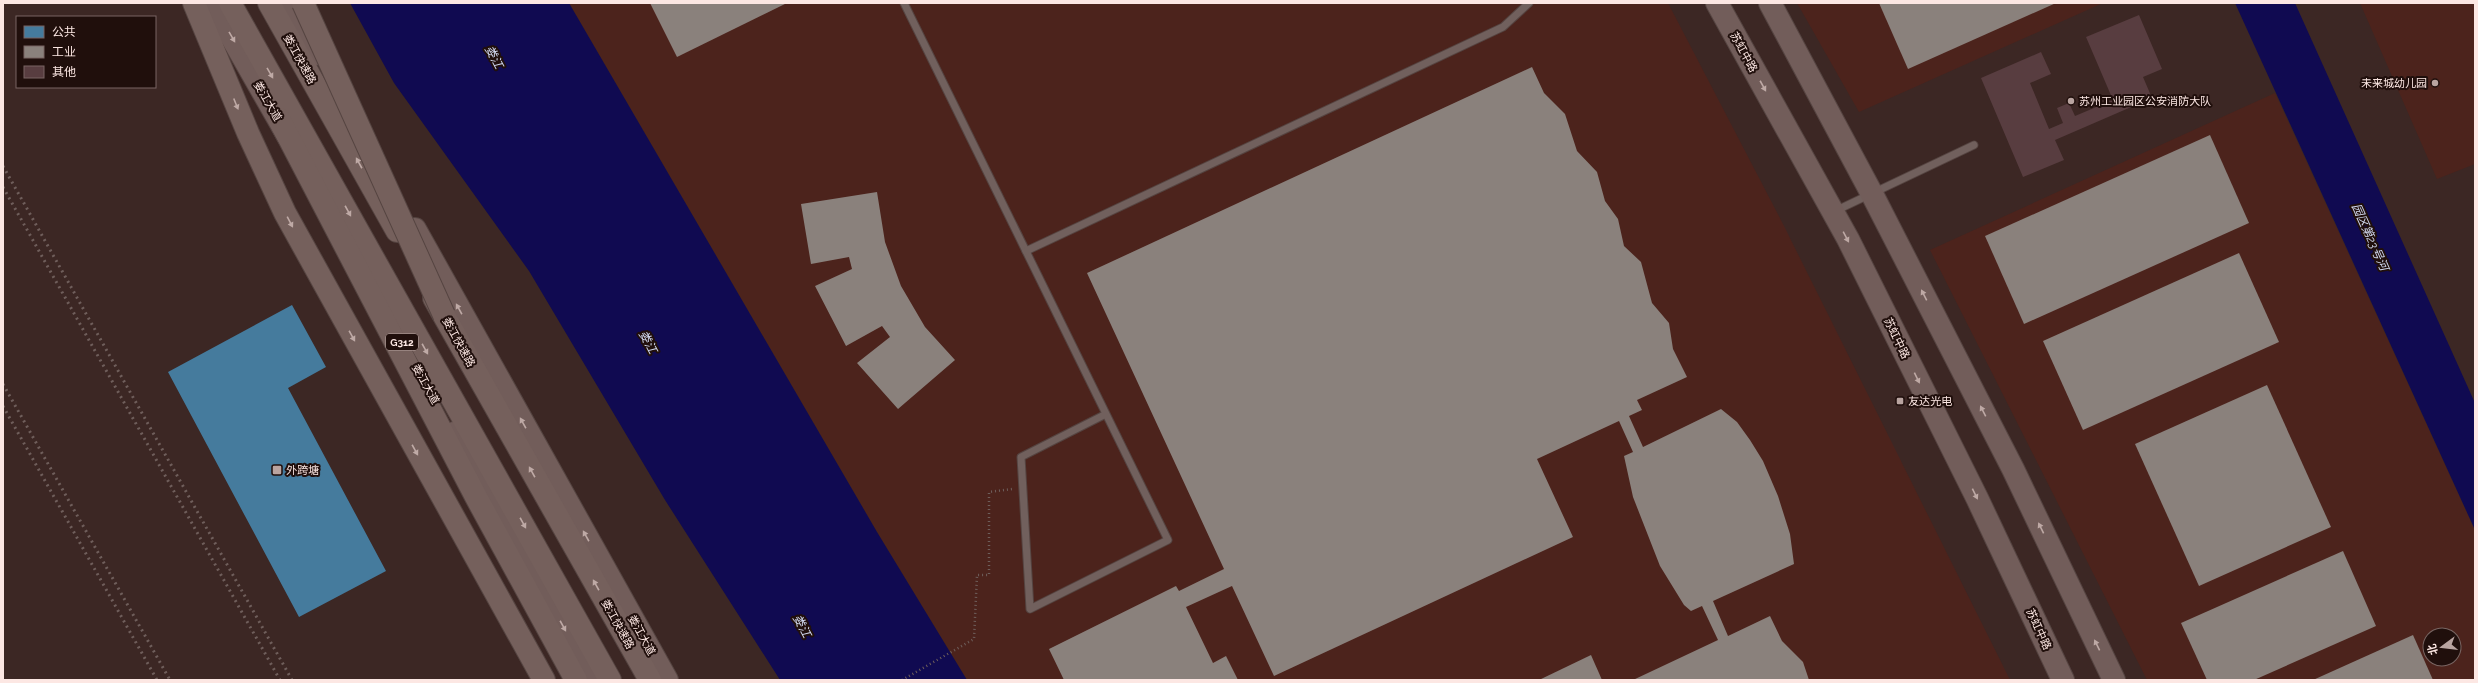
<svg xmlns="http://www.w3.org/2000/svg" width="2478" height="683" viewBox="0 0 2478 683" font-family="Raleway,'Noto Sans SC',sans-serif">
<style>
.built{fill:#4c231c;fill-rule:evenodd}
.water{fill:#100a51}
.public{fill:#457b9d}
.industry{fill:#8a817c}
.building{fill:#583d40}
.lines{fill:none;stroke-linecap:round;stroke-linejoin:round}
.service-casing{stroke:#554441;stroke-width:9}
.primary-casing{stroke:#554441;stroke-width:24}
.trunk-casing{stroke:#554441;stroke-width:24}
.path{stroke:#6e5e5b;stroke-width:2.5;stroke-dasharray:1 3;stroke-linecap:butt}
.service{stroke:#71605d;stroke-width:7}
.primary{stroke:#725d5a;stroke-width:22}
.trunk{stroke:#75605c;stroke-width:22}
.rail{stroke:#6f5e5b;stroke-width:3;stroke-dasharray:2 4;stroke-linecap:butt}
.trunk-bridge-casing{stroke:#554441;stroke-width:24;stroke-linecap:butt}
.trunk-bridge{stroke:#75605c;stroke-width:22}
.oneway{fill:#bea9a5}
.oneway2{fill:#bfaaa6}
.poi-dot{fill:#b9a4a0;stroke:#200f0c;stroke-width:1.5}
.labels{text-anchor:middle;stroke-width:4;stroke-linejoin:round;paint-order:stroke}
.shield{fill:#200f0c;stroke:#baa6a2;stroke-width:1}
.shield-label{font-size:10px;font-weight:bold;fill:#fce7e3}
.street-label{font-size:11px;fill:#fce7e3;stroke:#200f0c}
.poi-label{font-size:11px;fill:#fce7e3;stroke:#200f0c;text-anchor:start}
.water-label{font-size:12px;font-style:italic;fill:#d1d8ef;stroke:#200f0c}
</style>
<rect width="100%" height="100%" fill="#3c2724"/>
<!-- built -->
<g class="built">
<path d="M569,3H1668L1784,226L2010,680H967L877,532Z"/>
<path d="M1797,3H2103L1859,112Z"/>
<path d="M2360,3H2475V164L2437,179Z"/>
<path d="M2275,93L2475,530V680H2147L1930,250ZM2430,635H2454V659H2430Z"/>
</g>
<!-- water -->
<g class="water">
<path d="M350,3H569L877,532L967,680H780L665,500L529,271L394,83Z"/>
<path d="M2235,3H2295L2475,403V530Z"/>
</g>
<!-- public -->
<path class="public" d="M292,305L326,367L288,388L386,571L299,617L168,372Z"/>
<!-- industry -->
<g class="industry">
<path d="M650,3H787L677,57Z"/>
<path d="M1879,3H2056L1908,69Z"/>
<path d="M1532,67L1544,93L1565,114L1577,151L1597,172L1605,201L1618,219L1624,246L1641,262L1652,303L1669,323L1673,349L1687,377L1637,400L1642,410L1629,416L1643,447L1721,409L1737,422L1750,440L1763,461L1778,496L1790,534L1794,564L1713,601L1728,636L1770,616L1782,641L1803,662L1809,680H1633L1718,640L1702,606L1691,611L1684,605L1660,566L1633,497L1624,456L1633,452L1619,421L1537,459L1573,537L1274,676L1232,586L1186,607L1213,663L1226,656L1238,680H1064L1049,649L1176,586L1179,591L1224,569L1087,273Z"/>
<path d="M2210,135L2249,223L2024,324L1985,236Z"/>
<path d="M877,192L885,242L901,286L925,327L955,360L898,409L857,363L890,337L882,326L846,346L815,286L852,269L849,257L811,264L801,204Z"/>
<path d="M2239,253L2279,342L2083,430L2043,341Z"/>
<path d="M2267,385L2331,527L2199,586L2135,444Z"/>
<path d="M2343,551L2376,626L2254,680H2207L2181,623Z"/>
<path d="M2413,635L2433,680H2313Z"/>
<path d="M1591,655L1602,680H1539Z"/>
</g>
<!-- building -->
<path class="building" d="M2139,15L2162,69L2143,77L2152,98L2055,140L2064,160L2023,177L1981,78L2041,52L2051,74L2030,83L2049,129L2063,123L2057,108L2069,103L2075,116L2113,100L2086,37Z"/>
<g class="lines">
<!-- service casing -->
<g class="service-casing">
<g id="service">
<path d="M904,3L1168,540L1030,609L1021,457L1106,414"/>
<path d="M1835,211L1974,145"/>
<path d="M1026,251L1503,27L1529,3"/>
</g>
</g>
<!-- primary casing -->
<g class="primary-casing">
<g id="primary">
<path d="M212,3L288,136"/>
<path d="M288,3L317,54"/>
<path d="M1717,3L1848,239L1977,498L2063,680"/>
<path d="M1770,3L1872,194L2013,469L2114,680"/>
<path d="M415,229L667,680"/>
<path d="M454,433L593,680"/>
</g>
</g>
<!-- trunk casing -->
<g class="trunk-casing">
<g id="trunk">
<path d="M194,3L248,133L285,213L544,680"/>
<path d="M230,3L610,680"/>
<path d="M269,3L397,231"/>
<path d="M279,119L476,497L576,680"/>
<path d="M434,298L650,680"/>
</g>
</g>
<!-- path -->
<path class="path" d="M902,680L974,639L977,575H989V492L1012,489"/>
<!-- service -->
<use href="#service" class="service"/>
<!-- primary -->
<use href="#primary" class="primary"/>
<!-- trunk -->
<use href="#trunk" class="trunk"/>
<!-- rail -->
<g class="rail">
<path d="M3,166L292,680"/>
<path d="M3,187L280,680"/>
<path d="M3,384L170,680"/>
<path d="M3,406L157,680"/>
</g>
<!-- trunk-bridge casing -->
<g class="trunk-bridge-casing">
<path id="trunk-bridge" d="M303,3L444,315"/>
</g>
<!-- trunk-bridge -->
<use href="#trunk-bridge" class="trunk-bridge"/>
</g>
<!-- one-way arrows -->
<defs><path id="oneway-solid" d="M-6-.8H1V-3.2L6.5 0L1 3.2V.8H-6Z"/></defs>
<g class="oneway">
<use href="#oneway-solid" transform="translate(232 37) rotate(60)"/>
<use href="#oneway-solid" transform="translate(1763 86) rotate(61)"/>
<use href="#oneway-solid" transform="translate(1846 237) rotate(62)"/>
<use href="#oneway-solid" transform="translate(1924 295) rotate(-117)"/>
<use href="#oneway-solid" transform="translate(459 309) rotate(-119)"/>
<use href="#oneway-solid" transform="translate(1917 378) rotate(64)"/>
<use href="#oneway-solid" transform="translate(1983 411) rotate(-117)"/>
<use href="#oneway-solid" transform="translate(523 423) rotate(-119)"/>
<use href="#oneway-solid" transform="translate(1975 494) rotate(64)"/>
<use href="#oneway-solid" transform="translate(2041 528) rotate(-116)"/>
<use href="#oneway-solid" transform="translate(586 536) rotate(-119)"/>
<use href="#oneway-solid" transform="translate(563 626) rotate(61)"/>
<use href="#oneway-solid" transform="translate(2097 645) rotate(-116)"/>
</g>
<g class="oneway2">
<use href="#oneway-solid" transform="translate(270 73) rotate(60)"/>
<use href="#oneway-solid" transform="translate(236 104) rotate(68)"/>
<use href="#oneway-solid" transform="translate(359 163) rotate(-119)"/>
<use href="#oneway-solid" transform="translate(348 211) rotate(61)"/>
<use href="#oneway-solid" transform="translate(290 222) rotate(62)"/>
<use href="#oneway-solid" transform="translate(352 336) rotate(61)"/>
<use href="#oneway-solid" transform="translate(425 349) rotate(61)"/>
<use href="#oneway-solid" transform="translate(415 450) rotate(61)"/>
<use href="#oneway-solid" transform="translate(532 472) rotate(-119)"/>
<use href="#oneway-solid" transform="translate(523 523) rotate(61)"/>
<use href="#oneway-solid" transform="translate(596 585) rotate(-119)"/>
</g>
<!-- markers -->
<g class="poi-dot">
<circle cx="2435" cy="83" r="4"/>
<circle cx="2071" cy="101" r="4"/>
<rect x="1896" y="397" width="8" height="8" rx="2"/>
<rect x="272" y="465" width="10" height="10" rx="2"/>
</g>
<g class="labels">
<!-- shield labels -->
<rect class="shield" x="386" y="334" width="32" height="16" rx="3"/>
<g class="shield-label">
<text x="402" y="346">G312</text>
</g>
<!-- street labels -->
<g class="street-label">
<text transform="translate(1744 52) rotate(61)" y="4">苏虹中路</text>
<text transform="translate(300 59) rotate(61)" y="4">娄江快速路</text>
<text transform="translate(268 101) rotate(60)" y="4">娄江大道</text>
<text transform="translate(1897 338) rotate(64)" y="4">苏虹中路</text>
<text transform="translate(459 342) rotate(61)" y="4">娄江快速路</text>
<text transform="translate(426 384) rotate(61)" y="4">娄江大道</text>
<text transform="translate(618 624) rotate(61)" y="4">娄江快速路</text>
<text transform="translate(2039 629) rotate(65)" y="4">苏虹中路</text>
<text transform="translate(642 635) rotate(61)" y="4">娄江大道</text>
</g>
<!-- poi labels -->
<g class="poi-label">
<text x="2427" y="87" text-anchor="end">未来城幼儿园</text>
<text x="2079" y="105">苏州工业园区公安消防大队</text>
<text x="1908" y="405">友达光电</text>
<text x="286" y="474">外跨塘</text>
</g>
<!-- water labels -->
<g class="water-label">
<text transform="translate(494 57) rotate(62)" y="4">娄江</text>
<text transform="translate(2370 237) rotate(66)" y="4">园区第23号河</text>
<text transform="translate(648 342) rotate(62)" y="4">娄江</text>
<text transform="translate(802 626) rotate(62)" y="4">娄江</text>
</g>
</g>
<!-- border -->
<rect width="2478" height="683" fill="none" stroke="#fce7e3" stroke-width="8"/>
<!-- legend -->
<rect x="16" y="16" width="140" height="72" fill="#200f0c" stroke="#786562"/>
<rect x="24" y="26" width="20" height="12" fill="#457b9d" stroke="#786562"/>
<text x="52" y="36" font-size="12" fill="#fce7e3">公共</text>
<rect x="24" y="46" width="20" height="12" fill="#8a817c" stroke="#786562"/>
<text x="52" y="56" font-size="12" fill="#fce7e3">工业</text>
<rect x="24" y="66" width="20" height="12" fill="#583d40" stroke="#786562"/>
<text x="52" y="76" font-size="12" fill="#fce7e3">其他</text>
<!-- north arrow -->
<g transform="translate(2442 647) rotate(255)"><circle r="19" fill="#200f0c" stroke="#786562"/>
<path d="M0-3L7 15L0 10L-7 15Z" fill="#b9a4a0"/>
<text y="-6" font-size="11" font-weight="bold" text-anchor="middle" fill="#fce7e3">北</text>
</g>
</svg>
